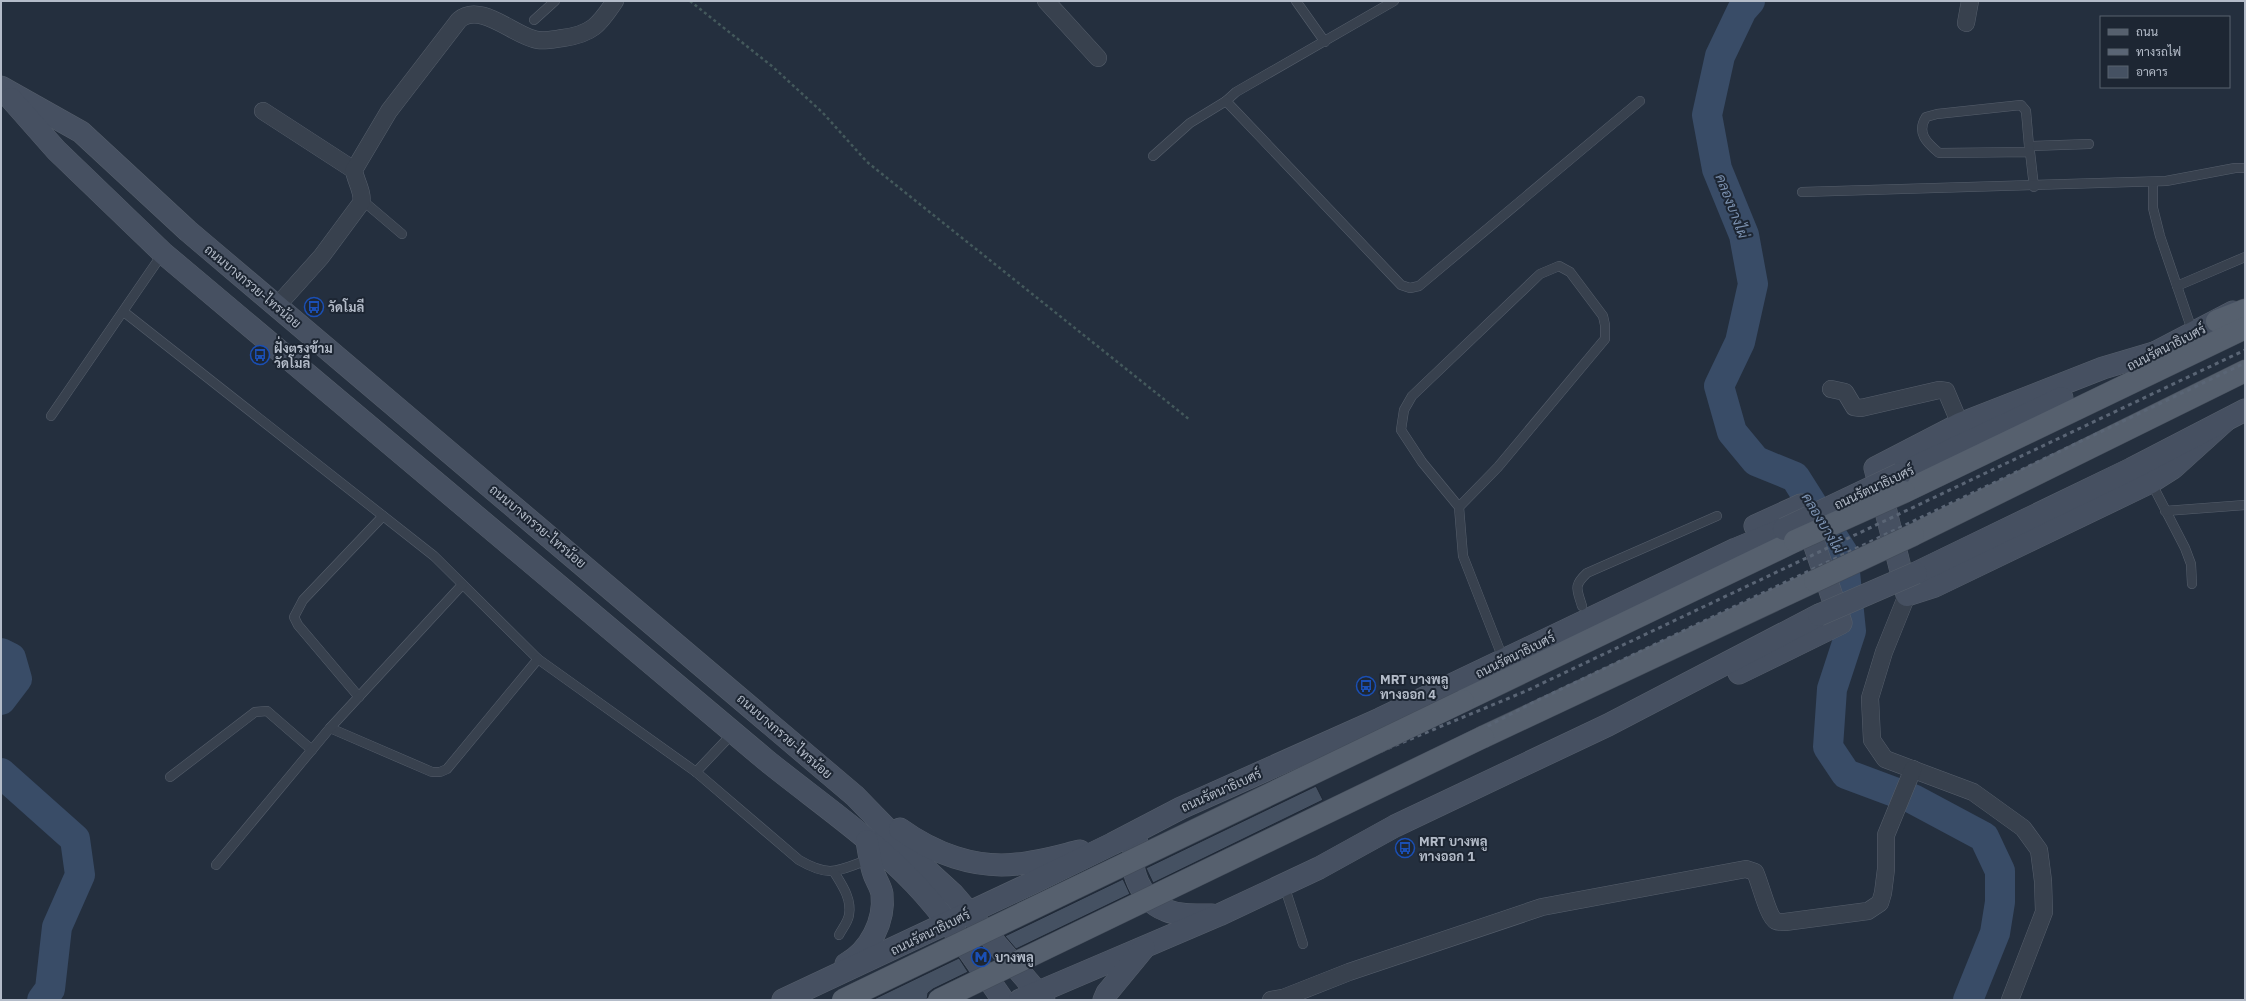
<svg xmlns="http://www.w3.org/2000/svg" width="2246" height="1001" viewBox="0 0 2246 1001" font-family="'IBM Plex Sans',Sarabun,sans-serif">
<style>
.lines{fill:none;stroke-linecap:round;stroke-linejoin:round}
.river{stroke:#394c67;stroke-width:30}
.building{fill:#455162;stroke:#1f2835}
.service-casing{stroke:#565f6c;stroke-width:10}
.minor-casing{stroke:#565f6c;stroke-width:18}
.secondary-casing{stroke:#565f6c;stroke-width:23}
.primary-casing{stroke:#414a57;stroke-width:23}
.path{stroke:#44595c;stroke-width:2.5;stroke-dasharray:3 3;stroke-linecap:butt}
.service{stroke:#38414e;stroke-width:9}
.minor{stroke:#38414e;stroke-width:17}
.secondary{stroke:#465061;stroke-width:22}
.primary{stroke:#56606e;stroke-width:22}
.rail{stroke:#5a6575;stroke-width:3;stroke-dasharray:4 4;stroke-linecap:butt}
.secondary-bridge-casing{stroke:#565f6c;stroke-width:23;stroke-linecap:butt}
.primary-bridge-casing{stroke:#414a57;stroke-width:23;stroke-linecap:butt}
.secondary-bridge{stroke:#465061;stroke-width:22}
.primary-bridge{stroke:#56606e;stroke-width:22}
.labels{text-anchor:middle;stroke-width:4;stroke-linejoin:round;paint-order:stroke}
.street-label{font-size:13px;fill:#b4bcc9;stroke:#1d2633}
.poi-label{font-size:13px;font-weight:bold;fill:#b4bcc9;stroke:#1d2633;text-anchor:start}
.water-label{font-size:14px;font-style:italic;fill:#7c92b1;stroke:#1d2633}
</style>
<rect width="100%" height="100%" fill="#242f3e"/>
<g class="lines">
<!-- river -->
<g class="river">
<path d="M1750,1L1742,10L1720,56L1707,115L1717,169L1744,235L1753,284L1740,342L1719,386L1732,432L1756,461L1795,477L1843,553L1851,631L1832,689L1828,747L1846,774L1913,799L1984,837L2000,871V902L1995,933L1968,1000"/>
<path d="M1,653L11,658L17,679L1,700"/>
<path d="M1,773L75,839L80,875L57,927L50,989L42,1000"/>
</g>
</g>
<!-- building -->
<g class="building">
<path d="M1316,786L1323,800L1153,883L1146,868Z"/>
<path d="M1123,879L1130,894L1016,949L1005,936Z"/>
<path d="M959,958L968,972L933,989L928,993L927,1000H872Z"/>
</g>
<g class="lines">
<!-- service casing -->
<g class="service-casing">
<g id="service">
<path d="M1296,1L1325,42"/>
<path d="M1394,1L1236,92L1226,101L1401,285L1410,288L1419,286L1640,101"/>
<path d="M534,20L555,1"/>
<path d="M2029,146L2089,144"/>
<path d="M2030,152L1939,153C1927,143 1916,133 1926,117L1937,114L2021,105L2026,111L2029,146L2030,152L2034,187"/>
<path d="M1153,156L1190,123L1226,101"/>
<path d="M2153,182V208L2160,236L2193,333"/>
<path d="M1802,192L2166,181L2235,168H2245"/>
<path d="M362,200L402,234"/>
<path d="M2177,286L2245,257"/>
<path d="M124,312L434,556L538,659L696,772L799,860C830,878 837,871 870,859"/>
<path d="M51,416L163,253"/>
<path d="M2151,482L2185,548L2191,564L2192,584"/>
<path d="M1459,507L1498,467L1605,339V325L1603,316L1570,272L1559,266L1540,274L1412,396L1404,410L1401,430L1422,462L1459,507L1463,556L1504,661"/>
<path d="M2165,511L2245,505"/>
<path d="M1582,606C1577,589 1573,586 1587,573L1717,516"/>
<path d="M359,697L298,625L294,617L303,600L383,516"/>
<path d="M330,728L432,772H440L447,769L538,659"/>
<path d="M696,772L733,733"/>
<path d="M170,777L255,712L267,711L312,750"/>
<path d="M216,865L330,728L462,585"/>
<path d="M834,872C842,885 852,899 849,915C848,922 842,929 839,935"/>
<path d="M1284,885L1303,944"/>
</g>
</g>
<!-- minor casing -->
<g class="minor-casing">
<g id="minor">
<path d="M1046,1L1098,58"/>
<path d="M1966,23L1970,1"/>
<path d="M263,111L354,170"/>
<path d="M277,306L321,257L361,203C364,193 355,180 354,170L389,111L459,20C481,1 515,37 538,40C546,41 555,39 563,38C592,34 599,25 615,1"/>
<path d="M1831,389L1845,392L1854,407L1861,408L1939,390L1946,391L1960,424"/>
<path d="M1907,595L1884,652L1870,698L1872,740L1885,759L1973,792L2023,828L2039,850L2043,881L2044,912L2010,1000"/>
<path d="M1271,1000L1283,998L1349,972L1542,907L1746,869L1755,872C1760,882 1768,917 1776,921C1778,922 1782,922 1785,922L1868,911L1880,903L1883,893L1886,869V835L1913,769"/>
</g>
</g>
<!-- secondary casing -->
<g class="secondary-casing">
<g id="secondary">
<path d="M1,87L81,132L188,231L855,796L930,873L953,894L1044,1000"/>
<path d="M11,99L56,150L163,253L766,760C814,799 874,840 915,884C949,920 975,960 1003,1000"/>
<path d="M2157,352L2103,368L1960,424L1875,468L1907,595L1935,586L2151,482L2173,468L2225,421"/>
<path d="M2145,358L2233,312"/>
<path d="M1900,474L2062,398"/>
<path d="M1916,573L2131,469L2245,410"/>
<path d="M1739,673L1841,623L1801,505L1755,526"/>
<path d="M900,829C933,853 975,869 1017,864C1038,862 1059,856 1080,851"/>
<path d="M1137,843C1125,866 1142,902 1165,910C1180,916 1196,915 1212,915"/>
<path d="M846,964C870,951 885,921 882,894C881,887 876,880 874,874C870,863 869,852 867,841"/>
<path d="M783,1000L1032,883L1112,844L1181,808L1380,719L1736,549L1784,529"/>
<path d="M1020,1000L1219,915L1319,868L1395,826L1608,725L1819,615"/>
<path d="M1104,1000L1107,993L1144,948"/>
</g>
</g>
<!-- primary casing -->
<g class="primary-casing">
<g id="primary">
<path d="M2217,321L2245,310"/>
<path d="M1904,492L2245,328"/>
<path d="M1913,535L2245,371"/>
<path d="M1463,701L1795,541"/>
<path d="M1483,737L1815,581"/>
</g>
</g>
<!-- path -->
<path class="path" d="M690,1L773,67L823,113L867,162L1190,420"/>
<!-- service -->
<use href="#service" class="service"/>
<!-- minor -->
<use href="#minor" class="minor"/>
<!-- secondary -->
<use href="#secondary" class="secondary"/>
<!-- primary -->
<use href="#primary" class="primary"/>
<!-- rail -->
<g class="rail">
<path d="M852,1000L1329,773L1526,691L2245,350"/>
<path d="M927,1000L1343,802L1532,703L2245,363"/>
</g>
<!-- secondary-bridge casing -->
<g class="secondary-bridge-casing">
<g id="secondary-bridge">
<path d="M1784,529L1900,474"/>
<path d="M1819,615L1916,573"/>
</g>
</g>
<!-- primary-bridge casing -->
<g class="primary-bridge-casing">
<g id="primary-bridge">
<path d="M1795,541L1904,492"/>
<path d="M1815,581L1913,535"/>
<path d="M843,1000L1463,701"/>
<path d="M939,1000L1483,737"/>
</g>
</g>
<!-- secondary-bridge -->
<use href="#secondary-bridge" class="secondary-bridge"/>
<!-- primary-bridge -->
<use href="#primary-bridge" class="primary-bridge"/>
</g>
<!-- icons -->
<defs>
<g id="bus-ring" transform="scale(1)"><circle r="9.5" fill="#1d2633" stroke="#1a4fb4" stroke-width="1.5"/><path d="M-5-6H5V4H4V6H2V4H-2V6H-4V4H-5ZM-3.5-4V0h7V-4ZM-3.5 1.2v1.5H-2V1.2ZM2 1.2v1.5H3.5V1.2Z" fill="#1a4fb4"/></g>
<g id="metro-ring" transform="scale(1)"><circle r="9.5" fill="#1d2633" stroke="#1a4fb4" stroke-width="1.5"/><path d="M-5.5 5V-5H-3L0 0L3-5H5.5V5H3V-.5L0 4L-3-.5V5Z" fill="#1a4fb4"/></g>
</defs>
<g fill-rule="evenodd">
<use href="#bus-ring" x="314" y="307"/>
<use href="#bus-ring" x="260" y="355"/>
<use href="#bus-ring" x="1366" y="686"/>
<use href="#bus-ring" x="1405" y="848"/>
<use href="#metro-ring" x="981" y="957"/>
</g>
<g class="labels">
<!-- street labels -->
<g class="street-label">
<text transform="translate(253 286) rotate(40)" y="5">ถนนบางกรวย-ไทรน้อย</text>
<text transform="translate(2166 347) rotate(-27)" y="5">ถนนรัตนาธิเบศร์</text>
<text transform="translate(1874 487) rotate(-25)" y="5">ถนนรัตนาธิเบศร์</text>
<text transform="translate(538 526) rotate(40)" y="5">ถนนบางกรวย-ไทรน้อย</text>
<text transform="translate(1515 655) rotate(-26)" y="5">ถนนรัตนาธิเบศร์</text>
<text transform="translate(785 736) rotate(41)" y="5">ถนนบางกรวย-ไทรน้อย</text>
<text transform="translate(1221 790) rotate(-24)" y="5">ถนนรัตนาธิเบศร์</text>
<text transform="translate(930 932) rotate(-26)" y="5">ถนนรัตนาธิเบศร์</text>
</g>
<!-- poi labels -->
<g class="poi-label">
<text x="328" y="312">วัดโมลี</text>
<text x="274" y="353">ฝั่งตรงข้าม<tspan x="274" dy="15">วัดโมลี</tspan></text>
<text x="1380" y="684">MRT บางพลู<tspan x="1380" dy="15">ทางออก 4</tspan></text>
<text x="1419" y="846">MRT บางพลู<tspan x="1419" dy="15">ทางออก 1</tspan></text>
<text x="995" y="962">บางพลู</text>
</g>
<!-- water labels -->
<g class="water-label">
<text transform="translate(1732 206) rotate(69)" y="5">คลองบางไผ่</text>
<text transform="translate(1823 523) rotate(59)" y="5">คลองบางไผ่</text>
</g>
</g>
<!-- border -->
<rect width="2246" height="1001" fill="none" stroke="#b4bcc9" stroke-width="4"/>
<!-- legend -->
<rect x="2100" y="16" width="130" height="72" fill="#1d2633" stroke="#59626f"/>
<rect x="2108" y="29" width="20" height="6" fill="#56606e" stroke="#59626f"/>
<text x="2136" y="36" font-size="12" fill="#b4bcc9">ถนน</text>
<rect x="2108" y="49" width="20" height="6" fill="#5a6575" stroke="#59626f"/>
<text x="2136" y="56" font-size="12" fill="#b4bcc9">ทางรถไฟ</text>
<rect x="2108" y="66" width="20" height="12" fill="#455162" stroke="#59626f"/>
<text x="2136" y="76" font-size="12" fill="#b4bcc9">อาคาร</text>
</svg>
